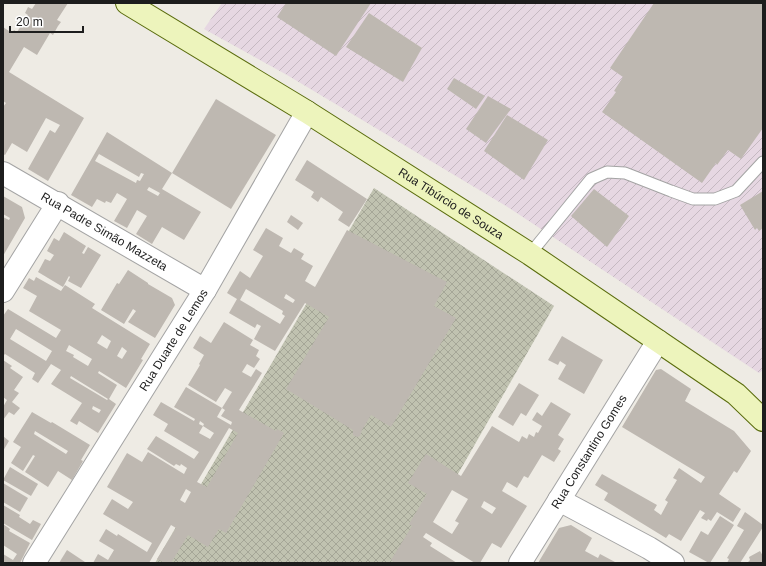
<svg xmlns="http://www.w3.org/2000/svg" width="766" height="566" viewBox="0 0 766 566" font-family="Helvetica,sans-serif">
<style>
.industrial{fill:url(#industrial-furrows)}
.construction{fill:url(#construction-cross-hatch)}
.building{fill:#beb8b1;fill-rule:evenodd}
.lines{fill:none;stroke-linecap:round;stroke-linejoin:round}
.service-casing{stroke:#a4a4a4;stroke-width:13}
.minor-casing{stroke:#a4a4a4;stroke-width:24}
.secondary-casing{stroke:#5a6c0d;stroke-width:24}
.service{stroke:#fff;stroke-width:11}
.minor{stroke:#fff;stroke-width:22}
.secondary{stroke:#edf4bc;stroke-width:22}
.labels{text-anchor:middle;stroke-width:3.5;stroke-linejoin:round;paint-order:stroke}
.street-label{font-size:12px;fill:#1d1d1d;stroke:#fff}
</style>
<defs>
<pattern id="industrial-furrows" width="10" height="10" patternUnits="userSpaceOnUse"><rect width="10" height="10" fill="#e6d7e2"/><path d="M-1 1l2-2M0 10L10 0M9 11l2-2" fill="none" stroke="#c5b8c1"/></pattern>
<pattern id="construction-cross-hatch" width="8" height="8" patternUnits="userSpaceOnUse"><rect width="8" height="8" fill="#c0c2b0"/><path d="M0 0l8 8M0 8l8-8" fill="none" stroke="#a5a697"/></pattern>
</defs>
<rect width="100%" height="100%" fill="#eeebe4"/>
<!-- industrial -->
<path class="industrial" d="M222,3H763V370L759,373L506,206L287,75L204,29Z"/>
<!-- construction -->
<path class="construction" d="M374,188L554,306L407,563H155Z"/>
<!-- building -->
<g class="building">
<path d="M36,3H68L57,20L61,22L58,26L53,35L50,33L37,55L24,47L9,72L84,118L48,181L28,169L50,130L55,133L60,125L46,118L27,152L12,143L5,155L3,154V107L6,103L3,101V27L12,33L14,30L17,32L28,15L25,13L28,7L32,9Z"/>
<path d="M286,3H371L336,56L277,17Z"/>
<path d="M654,3H763V128L741,159L728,150L717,165L716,163L702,183L602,112L616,92L614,91L623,77L610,68Z"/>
<path d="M369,13L422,48L403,82L346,47Z"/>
<path d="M454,78L485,96L476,109L447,89Z"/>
<path d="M488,96L511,109L486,143L466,129Z"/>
<path d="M216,99L276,135L231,209L172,173Z"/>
<path d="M507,115L548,140L524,180L484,151Z"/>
<path d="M107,132L172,173L162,189L201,212L184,240L162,227L152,244L136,234L147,216L137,210L127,228L114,221L127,199L117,193L111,203L106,201L105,203L97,199L92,207L71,195ZM99,154L139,177L141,173L144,174L140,181L137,180L136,183L95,161ZM149,187L160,193L158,196L147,190Z"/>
<path d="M307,160L367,199L349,227L338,220L343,212L321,197L318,202L311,197L314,192L295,180Z"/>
<path d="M594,189L629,216L607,247L571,216Z"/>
<path d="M763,191V228L759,231L757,228L755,230L740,205Z"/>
<path d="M3,196L22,207L25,218L3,256V217L9,220L10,218L3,214Z"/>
<path d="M291,215L303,223L298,230L287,222Z"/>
<path d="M266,228L283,238L279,246L291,253L294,248L304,254L301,259L313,266L305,281L315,287L347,230L447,282L434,306L456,318L391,427L371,415L362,430L360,436L357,437L353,435V430L286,389L329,317L305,303L275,351L254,339L261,326L257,324L255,328L229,313L237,299L227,293L240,271L250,278L263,256L253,250ZM246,289L283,311L282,314L285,316L280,324L240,300ZM286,294L295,300L293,303L284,298Z"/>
<path d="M64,232L86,246L82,253L84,254L88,247L101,255L81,288L68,281L70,277L69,276L63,287L38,272L45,259L50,261L54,255L47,251L54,238L59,241Z"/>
<path d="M128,270L148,283V284L172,298L175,305L155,338L128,322L136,311L133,309L124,324L101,310L117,283L119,284Z"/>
<path d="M36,277L61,291L65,285L95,304L92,308L150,344L141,359L143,360L126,388L99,371L98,373L117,385L109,399L116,404L98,433L79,421L77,425L70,421L82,403L51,384L61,370L51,364L38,383L32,379L35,373L5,354L3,356V316L8,309L56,338L61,330L29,311L37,296L23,288L29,278L34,281ZM16,329L52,351L46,361L10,339ZM102,335L111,341L107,349L97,343ZM69,345L92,359L88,366L73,357L74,355L66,351ZM122,347L127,351L122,359L117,356ZM71,376L79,381L108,399L107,400L70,378ZM93,406L101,410L99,413L92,409Z"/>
<path d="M224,322L253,340L250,345L259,350L256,356L260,359L254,368L247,364L242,372L251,377L256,369L262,373L239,410L276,431L277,429L284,433L226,533L219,529L208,547L188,535L171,563H165L157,559L176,528L171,525L149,563H93L98,554L108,560L114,550L99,541L106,529L117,536L118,534L147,552L152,543L103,514L112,499L128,509L133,502L107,487L127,453L142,462L148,452L184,474L187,468L181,464L180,466L176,464L174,466L147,449L156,436L194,459L199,452L164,431L168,424L153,415L161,402L194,421L195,419L174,407L186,387L222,408L232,392L225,388L216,402L188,385L200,365L199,364L204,355L193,348L200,336L211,343ZM222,408L225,410L221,416L232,422L231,425L217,417ZM200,421L204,424L203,426L214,433L210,439L199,433L203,426L199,424ZM229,428L238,433L207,487L197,482ZM186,489L191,492L185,503L180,500Z"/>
<path d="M562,336L603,360L584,394L558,379L566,365L560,361L558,365L548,360Z"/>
<path d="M3,360L12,366L10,368L23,377L14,390L19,393L12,402L20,408L14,415L9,412L3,420V407L7,400L3,397Z"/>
<path d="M661,369L691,389L685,401L734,431L751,451L737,473L734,471L719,494L741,509L733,522L717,512L711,521L708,519L707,521L701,518L705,513L700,510L681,541L669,534L666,538L604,500L608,493L595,485L602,474L657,505L654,510L661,515L668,502L665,500L677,480L673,478L679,468L701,483L705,477L622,427L656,370Z"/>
<path d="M519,383L539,395L526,416L521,413L513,426L498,417Z"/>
<path d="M551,402L571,414L558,435L564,439L558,449L561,451L554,462L542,455L528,478L524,476L517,488L507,482L502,491L527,506L501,548L492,543L480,563H475L426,533L423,537L432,543L430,546L457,563H395L391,560L412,526L409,524L427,494L408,483L426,454L461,476L492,426L519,442L522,436L527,439L529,434L534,437L536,432L538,433L542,426L532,420L537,412L542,416ZM452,490L468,499L455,521L459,523L452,534L433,522ZM484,501L496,508L492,514L481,507Z"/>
<path d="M32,412L51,423L52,422L90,445L81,460L83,461L72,480L58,471L48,487L25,472L35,456L33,455L23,471L11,463L21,447L13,442ZM35,431L68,451L66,454L34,434Z"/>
<path d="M3,436L9,441L3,451Z"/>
<path d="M10,467L38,484L31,496L3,480Z"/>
<path d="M3,483L28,498L20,512L3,502Z"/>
<path d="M3,505L20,515L19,517L30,524L33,520L41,524L32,540L3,523Z"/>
<path d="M745,512L763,525V527L740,563H727L729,559L727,558L744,530L737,526Z"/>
<path d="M720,516L734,525L710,563H709L689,552L701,531L708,535Z"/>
<path d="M3,524L10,529L9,531L30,543L20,563H3V554L13,560L17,554L3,545Z"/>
<path d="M571,525L592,538L585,551L598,558L600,554L615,562L614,563H538L559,528Z"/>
<path d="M67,550L85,562V563H59Z"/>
<path d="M760,551L763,556V563H747L750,560L749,557Z"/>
</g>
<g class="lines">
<!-- service casing -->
<g class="service-casing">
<path id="service" d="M530,254L591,179L607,172L625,173L671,191L693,199H715L736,191L763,162"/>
</g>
<!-- minor casing -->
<g class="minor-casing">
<g id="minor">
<path id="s1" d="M3,173L205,290"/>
<path d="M3,291L58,203"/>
<path d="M559,500L649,548L673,563"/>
<path id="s2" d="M34,563L205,290L307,112"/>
<path id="s3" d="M520,563L658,341"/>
</g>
</g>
<!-- secondary casing -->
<g class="secondary-casing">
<g id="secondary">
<path id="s4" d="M127,3L307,112L530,254L736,394L763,420"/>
</g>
</g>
<!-- service -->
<use href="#service" class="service"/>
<!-- minor -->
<use href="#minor" class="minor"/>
<!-- secondary -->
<use href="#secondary" class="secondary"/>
</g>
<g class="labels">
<!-- street labels -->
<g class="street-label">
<text dy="4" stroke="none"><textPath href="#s4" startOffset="381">Rua Tibúrcio de Souza</textPath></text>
<text dy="4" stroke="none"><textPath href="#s1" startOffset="117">Rua Padre Simão Mazzeta</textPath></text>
<text dy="4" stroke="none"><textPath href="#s2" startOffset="263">Rua Duarte de Lemos</textPath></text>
<text dy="4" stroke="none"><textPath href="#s3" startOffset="131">Rua Constantino Gomes</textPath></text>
</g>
</g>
<!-- border -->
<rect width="766" height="566" fill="none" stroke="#1d1d1d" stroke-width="8"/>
<!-- scale -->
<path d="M10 26v6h73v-6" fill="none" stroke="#1d1d1d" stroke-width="2"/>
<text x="16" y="26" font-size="12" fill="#1d1d1d" stroke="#ffffff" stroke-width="3" paint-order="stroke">20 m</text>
</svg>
